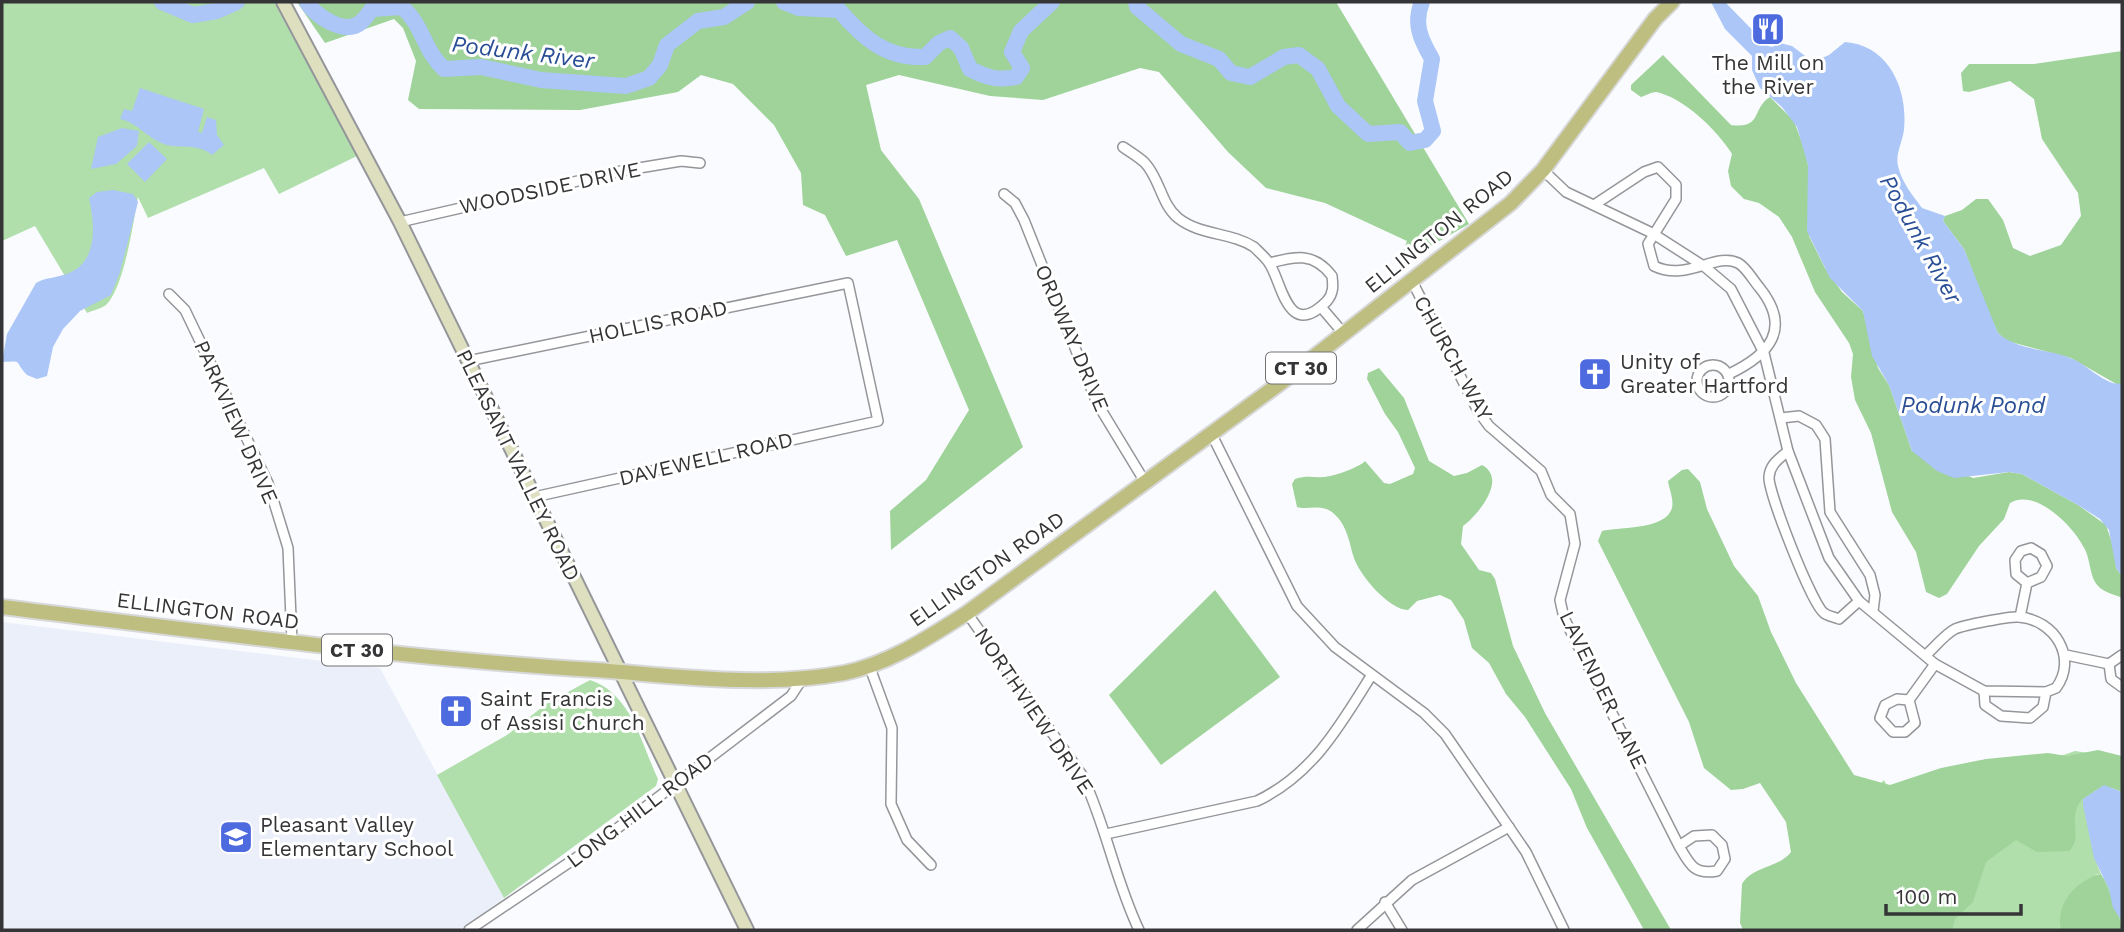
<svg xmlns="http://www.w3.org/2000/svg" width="2124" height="932" viewBox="0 0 2124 932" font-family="'Work Sans',sans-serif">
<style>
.built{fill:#eaeffa}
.green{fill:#b0dfac}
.forest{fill:#9fd39a}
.water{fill:#abc6f7}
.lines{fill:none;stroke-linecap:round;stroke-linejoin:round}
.river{stroke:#abc6f7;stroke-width:16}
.minor-casing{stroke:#949699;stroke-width:12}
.secondary-casing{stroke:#949699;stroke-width:16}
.primary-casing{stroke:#d7d7d7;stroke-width:18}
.minor{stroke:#fff;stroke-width:9}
.secondary{stroke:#dedfbf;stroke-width:12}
.primary{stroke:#bdbe7f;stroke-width:14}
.labels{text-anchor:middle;stroke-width:6;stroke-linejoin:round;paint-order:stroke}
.shield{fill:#fff;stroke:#727273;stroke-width:2}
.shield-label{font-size:19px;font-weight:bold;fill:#353537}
.poi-label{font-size:21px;fill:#353537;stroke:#fff;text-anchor:start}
.street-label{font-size:21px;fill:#353537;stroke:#fff}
.water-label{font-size:23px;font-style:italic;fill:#294e95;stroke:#fff}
</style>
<rect width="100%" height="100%" fill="#f9fbff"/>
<!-- built -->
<path class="built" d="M2,622L380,668L504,898L459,930H2Z"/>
<!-- green -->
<g class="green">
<path d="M2,2H274L357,156L279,194L264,168L148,218L138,197C133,223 125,284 107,304C102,309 93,310 87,313L35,226L2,241Z"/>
<path d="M590,680C631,693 641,743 658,779L656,786L504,898L437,775L507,735L546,704Z"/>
<path d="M2075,751L2110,756L2112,789L2095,787C2086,815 2089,846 2101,874L2095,875L2114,881L2122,889V930H1796L1850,815L1884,780L1899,812Z"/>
</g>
<!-- forest -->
<g class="forest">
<path d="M297,2H1336L1469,224L1398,265L1407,241L1325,203L1266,188L1228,152L1159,72L1140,68L1043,100L990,96L899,75L866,85L881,150L919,199L1023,447L891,550L890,511L926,480L969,410L897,240L846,256L825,215L803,205L801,173L774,125L733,84L701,75L678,92L580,110L419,109L408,100L416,61L403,28L394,19L325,43Z"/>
<path d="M2122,51V383L2118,385L2071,358L2007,341L1998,333L1988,312L1964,249L1943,221L1945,216L1962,210L1976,199H1988L2003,220L2013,248L2030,256L2061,245L2081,216L2078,193L2042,139L2034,99L2010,81L1969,92L1963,91L1961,73L1969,64H2034Z"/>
<path d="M1663,55L1731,125C1763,129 1751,109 1770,97L1794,121L1804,148L1808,165L1809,236L1825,268L1842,292L1863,311L1878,368L1889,385L1912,451L1973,478L2009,472L2022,474L2078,505L2106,525L2115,552L2116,568L2122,576V598C2112,593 2102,593 2095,582C2089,571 2090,556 2083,546C2072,525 2035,488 2010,503L2004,519L1979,546L1947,594L1939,598L1926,592L1916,552L1892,512L1871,433L1855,400L1851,377L1853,354L1849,343L1815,292L1792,237L1779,217L1759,203L1744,199L1731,186L1728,171L1732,154C1718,131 1683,97 1656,92C1651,92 1645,96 1641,97L1631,90V85Z"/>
<path d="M1379,368L1404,398L1429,461L1454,476L1467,473L1482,465C1508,479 1478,515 1463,526L1461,544L1479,570L1491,573L1495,579L1513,646L1545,713L1671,930H1644L1587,828L1571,789L1525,717L1506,694L1489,663L1472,648L1464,620L1451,600L1440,595L1417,601L1408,610C1389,610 1358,574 1353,555C1349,540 1346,523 1332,512C1321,504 1307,510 1297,507L1292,484L1295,479C1309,475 1311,478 1323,477C1333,477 1360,467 1365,461L1384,483L1390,484L1413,474L1415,468L1398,432L1385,414L1367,379L1368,373Z"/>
<path d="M1688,469L1700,482L1707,509L1734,566L1758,596L1771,632L1796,683L1854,775L1890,785L1941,768L1986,759L2048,753L2067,756L2098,750L2122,756V792L2104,785C2097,791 2085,795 2080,802C2068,819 2083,838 2069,851L2037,852L2016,840L1986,862L1973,902L1955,919L1952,930H1743L1740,923L1742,884C1753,866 1779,868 1791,852L1786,822L1760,783L1743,789L1731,790L1704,768L1689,722L1598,541L1602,531C1619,527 1666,530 1672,508C1674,499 1669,489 1668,481L1682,470Z"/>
<path d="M1215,590L1280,677L1161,765L1109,695Z"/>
<path d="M2101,874C2105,880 2122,924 2122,930H2061C2055,904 2076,880 2101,874Z"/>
</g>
<!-- water -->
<g class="water">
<path d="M1711,2H1725L1768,46L1773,47L1776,42L1792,46L1813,62L1829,55L1845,42C1888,45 1908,88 1904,129C1903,141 1895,154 1898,166C1901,181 1913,196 1922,208L1945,216L1943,221L1964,249L1998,333C2019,352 2051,348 2075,360C2088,366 2109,388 2122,383V576L2116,568L2109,530L2100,519L2078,505L2022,474L2009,472L1954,478L1937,471L1912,451L1889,385L1872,356L1863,311L1830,278L1807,231L1808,165L1797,127L1782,107L1760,88L1752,70V56L1725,29Z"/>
<path d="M140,88L204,109L198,132L202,133L207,117L216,120L217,135L224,145L212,155C197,142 181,150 164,144C147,138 138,123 120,119L124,109L132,111Z"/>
<path d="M122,128L139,131L137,146L116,164L91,169L98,137Z"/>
<path d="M149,142L167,159L145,182L127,164Z"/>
<path d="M113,190L133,194L138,202L120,272L111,295L80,311L63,329L53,347L47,376L37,379L27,375C13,360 24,361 2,362L7,334L36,283C46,277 58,278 69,273C98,261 95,225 89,198L97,192Z"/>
<path d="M2104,785L2122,792V921L2113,908L2109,889L2094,858L2083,805V799Z"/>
</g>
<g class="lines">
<!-- river -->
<g class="river">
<path d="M162,2L193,15L217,11L237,2"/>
<path d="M307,2C315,16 344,35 360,23C365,19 369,13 372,9L402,7C423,25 424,51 444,69L481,67L541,80L626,86L649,78L660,65L667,45L698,21L724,17L747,2"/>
<path d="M784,2L799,8L839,10C862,37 886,59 925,57L939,43L950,38L961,48L970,69C986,77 997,81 1016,77L1022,68L1012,52L1021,31L1052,2"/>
<path d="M1136,2L1137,7L1181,44L1219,59L1231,73L1250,77L1284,57L1299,55L1318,69L1338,106L1368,134L1400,132L1410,143L1425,140L1433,131L1425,101L1432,59C1421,40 1413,24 1422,2"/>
</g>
<!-- minor casing -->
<g class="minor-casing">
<g id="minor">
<path d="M1123,147C1130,152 1139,157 1145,163C1160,179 1161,204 1178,218C1201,236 1231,232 1254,247C1258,251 1266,258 1269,263C1282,281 1287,342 1327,301C1334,293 1333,285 1332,276C1314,252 1295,256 1270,263"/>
<path d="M1543,170L1566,192L1652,233L1705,267L1731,289L1764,353L1788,451L1829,558L1859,601L1935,664L1984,691L2046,692L2056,688C2078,658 2055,620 2019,617C2010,616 1964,625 1955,629C1945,634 1935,647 1927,654"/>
<path d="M1004,194L1015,203L1024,220L1097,403L1145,482"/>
<path d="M1594,205L1644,172L1658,167L1676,185V199L1648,244L1654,266C1687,282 1715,252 1738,263C1746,267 1753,280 1759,287C1793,329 1769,355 1729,374"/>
<path d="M400,222L621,171L681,161L700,163"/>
<path d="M1412,281L1478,411L1489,426L1541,471L1551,495L1570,514L1575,544L1560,600L1564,618L1679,846C1690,865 1694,875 1717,871L1725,859L1722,845L1712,835L1694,836L1679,846"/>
<path d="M169,294L185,310L268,483L288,548L292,642"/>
<path d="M1321,307L1344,334"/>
<path d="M468,361L848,283L878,421L534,497"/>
<circle cx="1713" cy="381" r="16"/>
<path d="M1781,418L1799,416L1816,425L1825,439L1830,512L1870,575L1875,595L1873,611"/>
<path d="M1211,433L1297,606L1335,647L1424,713L1445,734L1526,852L1564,930"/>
<path d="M1788,451C1779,459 1770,464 1769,477C1768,492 1812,605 1824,613C1827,616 1835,617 1839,619L1859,601"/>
<path d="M967,613L1082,775C1106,825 1115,880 1139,930"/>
<path d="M2020,617L2027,583L2041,577L2047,566L2041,554L2031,548L2021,551L2015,560L2016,574L2027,583"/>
<path d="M2066,655L2109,664"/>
<path d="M2109,664L2111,679L2122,687"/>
<path d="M2109,664L2122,655"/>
<path d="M869,665L892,728L891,804L907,840L931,865"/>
<path d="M1984,691L1985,705L2001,716L2030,718L2043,707L2046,692"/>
<path d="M1909,700L1915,723L1905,732H1893L1880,718L1885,705L1897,699L1909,700L1935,664"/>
<path d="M1106,834L1257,801C1312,775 1340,726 1371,676"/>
<path d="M1385,902L1402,930"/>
<path d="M469,930L598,843L791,696L802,679"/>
<path d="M1357,930L1412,880L1509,827"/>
</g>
</g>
<!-- secondary casing -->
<g class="secondary-casing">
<path id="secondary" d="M283,2L400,222L747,930"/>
</g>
<!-- primary casing -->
<g class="primary-casing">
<path id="primary" d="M2,607C200,631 397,658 596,670C677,676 764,688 844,673C889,664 929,637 967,613L1283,381L1511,203L1543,170L1655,19L1672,2"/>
</g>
<!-- minor -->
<use href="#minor" class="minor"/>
<!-- secondary -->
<use href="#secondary" class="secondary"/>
<!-- primary -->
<use href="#primary" class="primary"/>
</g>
<!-- icons -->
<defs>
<g id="restaurant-square" transform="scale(1.75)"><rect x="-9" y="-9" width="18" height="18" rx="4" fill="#4d6adf" stroke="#fff"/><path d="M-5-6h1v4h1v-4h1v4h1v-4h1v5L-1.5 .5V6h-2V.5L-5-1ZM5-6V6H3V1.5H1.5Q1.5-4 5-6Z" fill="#fff"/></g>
<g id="church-square" transform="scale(1.75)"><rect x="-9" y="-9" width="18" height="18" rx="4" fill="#4d6adf" stroke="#fff"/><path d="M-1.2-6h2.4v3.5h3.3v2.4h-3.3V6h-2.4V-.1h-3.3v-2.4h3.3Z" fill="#fff"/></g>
<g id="school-square" transform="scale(1.75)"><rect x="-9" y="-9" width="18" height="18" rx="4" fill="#4d6adf" stroke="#fff"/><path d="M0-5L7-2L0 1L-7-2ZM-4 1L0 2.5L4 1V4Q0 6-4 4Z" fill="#fff"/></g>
</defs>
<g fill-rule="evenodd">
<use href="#restaurant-square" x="1768" y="29"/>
<use href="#church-square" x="1595" y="374"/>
<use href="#church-square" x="456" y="711"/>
<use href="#school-square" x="236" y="837"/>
</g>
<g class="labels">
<!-- shield labels -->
<g class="shield">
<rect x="1266" y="352.5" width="70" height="31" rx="5"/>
<rect x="322" y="634.5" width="70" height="31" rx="5"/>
</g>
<g class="shield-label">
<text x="1301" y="375">CT 30</text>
<text x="357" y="657">CT 30</text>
</g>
<!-- poi labels -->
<g class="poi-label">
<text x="1768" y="70" text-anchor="middle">The Mill on<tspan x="1768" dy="24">the River</tspan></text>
<text x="1620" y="369">Unity of<tspan x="1620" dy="24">Greater Hartford</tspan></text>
<text x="480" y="706">Saint Francis<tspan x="480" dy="24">of Assisi Church</tspan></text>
<text x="260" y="832">Pleasant Valley<tspan x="260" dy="24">Elementary School</tspan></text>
</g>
<!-- street labels -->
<g class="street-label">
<text transform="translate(550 188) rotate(-12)" y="7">WOODSIDE DRIVE</text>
<text transform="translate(1439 231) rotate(-39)" y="7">ELLINGTON ROAD</text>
<text transform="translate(658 322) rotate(-12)" y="7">HOLLIS ROAD</text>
<text transform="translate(1072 338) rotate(67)" y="7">ORDWAY DRIVE</text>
<text transform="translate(1453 358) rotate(61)" y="7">CHURCH WAY</text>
<text transform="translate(236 422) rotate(66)" y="7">PARKVIEW DRIVE</text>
<text transform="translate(706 459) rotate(-13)" y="7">DAVEWELL ROAD</text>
<text transform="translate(518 465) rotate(64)" y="7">PLEASANT VALLEY ROAD</text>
<text transform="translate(987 569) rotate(-35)" y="7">ELLINGTON ROAD</text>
<text transform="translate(208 611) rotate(7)" y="7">ELLINGTON ROAD</text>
<text transform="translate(1603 690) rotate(64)" y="7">LAVENDER LANE</text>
<text transform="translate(1034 711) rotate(56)" y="7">NORTHVIEW DRIVE</text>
<text transform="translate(640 810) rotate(-37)" y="7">LONG HILL ROAD</text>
</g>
<!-- water labels -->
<g class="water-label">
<text transform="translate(523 52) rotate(7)" y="8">Podunk River</text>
<text transform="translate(1921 239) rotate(61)" y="8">Podunk River</text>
<text x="1973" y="413">Podunk Pond</text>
</g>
</g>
<!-- border -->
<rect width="2124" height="932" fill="none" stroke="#353537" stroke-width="7"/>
<!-- scale -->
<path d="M1886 904v10h135v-10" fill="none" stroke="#353537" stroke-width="3.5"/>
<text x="1896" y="904" font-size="21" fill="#353537" stroke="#ffffff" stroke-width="5" paint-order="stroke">100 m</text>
</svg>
